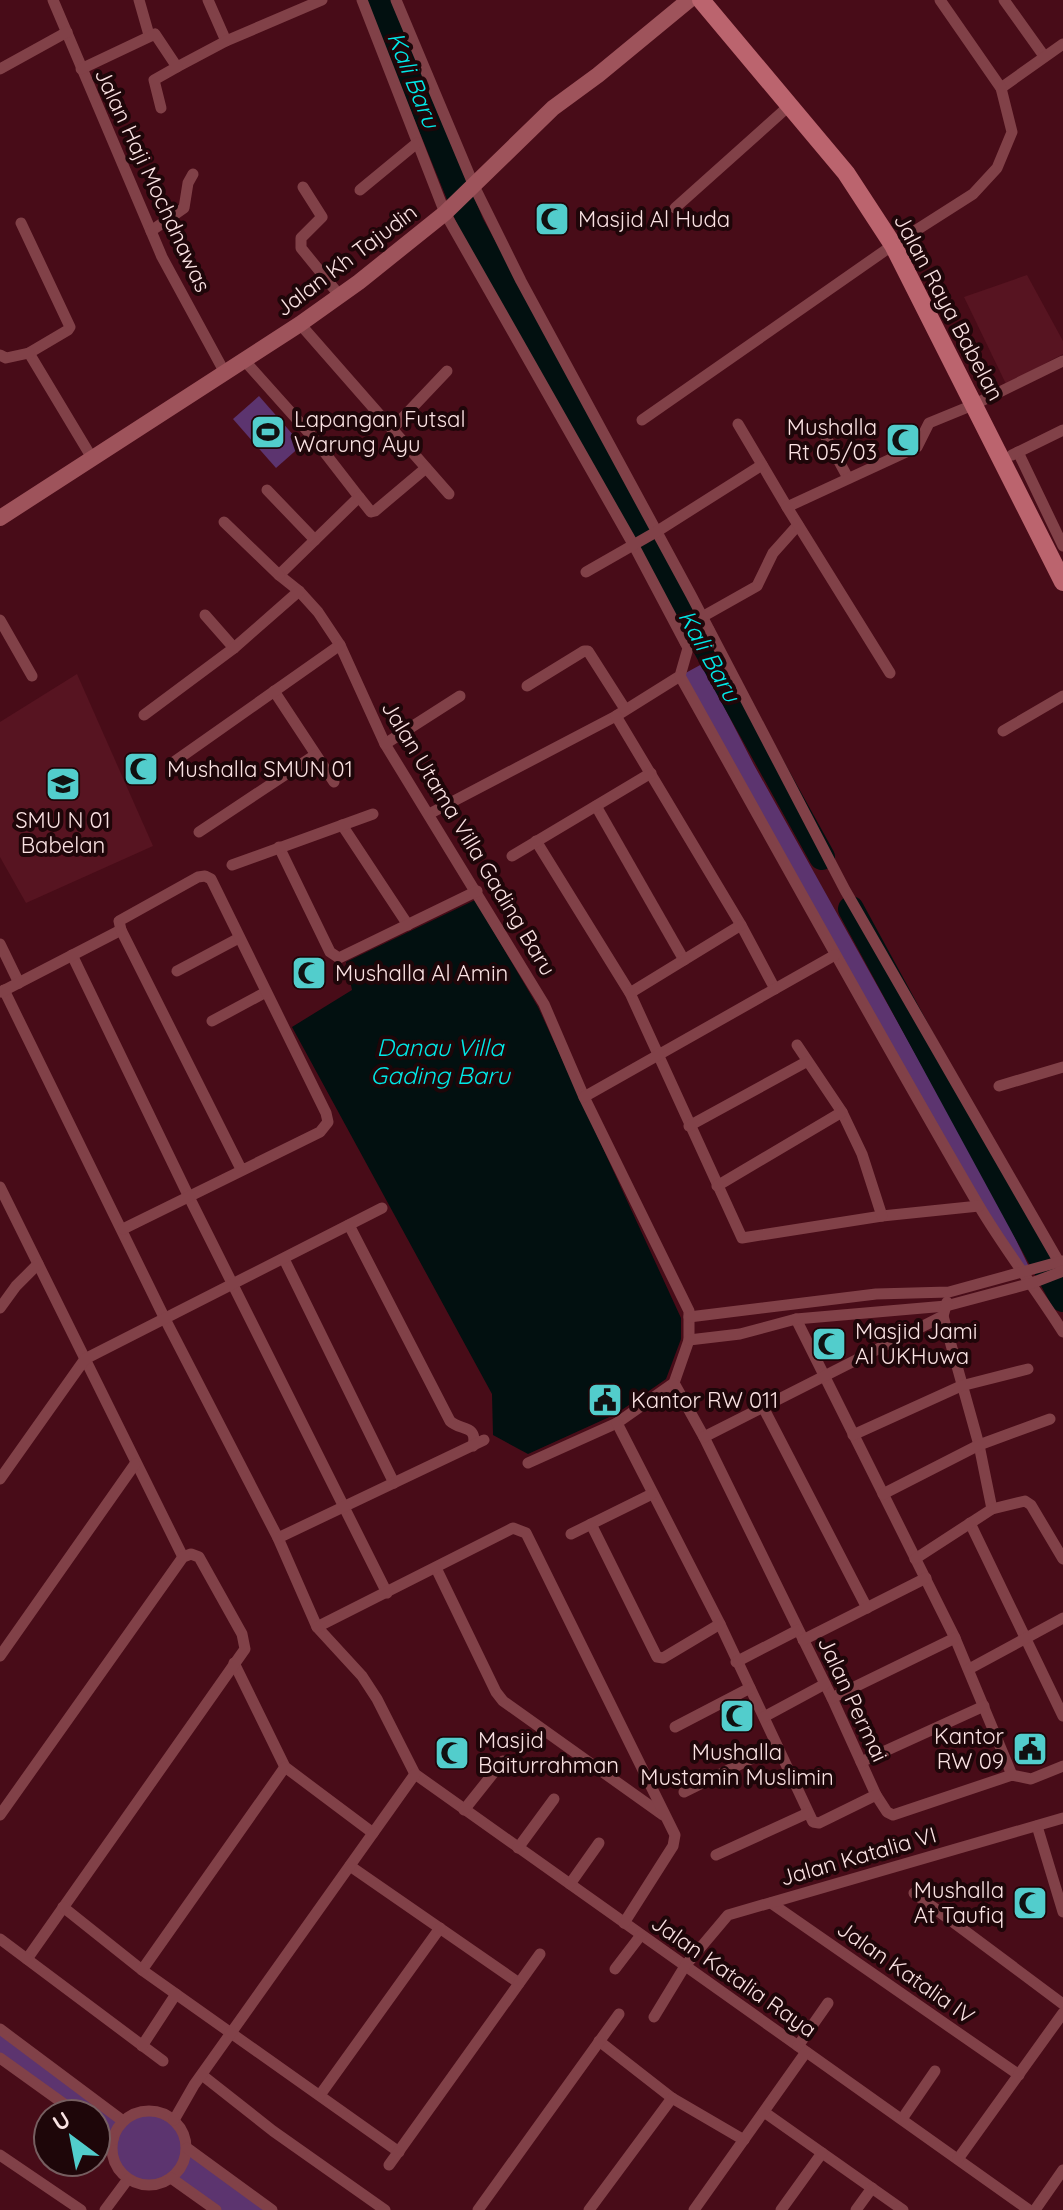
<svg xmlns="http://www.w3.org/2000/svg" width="1063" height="2210" viewBox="0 0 1063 2210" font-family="Quicksand,sans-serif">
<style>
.built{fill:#571421}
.green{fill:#5c346f}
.water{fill:#021010}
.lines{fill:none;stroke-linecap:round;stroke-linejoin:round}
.river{stroke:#021010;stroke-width:26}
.street{stroke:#814148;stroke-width:11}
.secondary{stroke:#9e535b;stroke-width:16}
.primary{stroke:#bb646e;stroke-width:18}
.labels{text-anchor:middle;stroke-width:8;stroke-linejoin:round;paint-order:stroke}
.street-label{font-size:22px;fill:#fae2e3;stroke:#1e0609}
.poi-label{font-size:22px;fill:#fae2e3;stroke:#1e0609;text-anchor:start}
.water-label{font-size:24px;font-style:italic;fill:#00e9e8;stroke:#1e0609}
</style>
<rect width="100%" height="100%" fill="#480c18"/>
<!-- built -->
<g class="built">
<path d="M1027,275L1063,341V354L1006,384L964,297Z"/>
<path d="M77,674L153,846L26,903L0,857V722Z"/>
</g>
<!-- green -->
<g class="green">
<path d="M259,396L302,445L276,468L233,419Z"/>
<path d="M702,664L754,765L997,1200L1031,1271L1021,1273L680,676Z"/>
<path d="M0,2029L123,2121C154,2103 179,2111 187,2148L272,2210H216L171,2178C150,2187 123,2186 115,2160C113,2154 113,2146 113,2140L96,2128V2114H77L0,2058Z"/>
</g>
<!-- water -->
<path class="water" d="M475,900L538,1007L681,1318V1339L666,1379L616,1414L528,1454L493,1435L492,1394L292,1027L352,990L346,962Z"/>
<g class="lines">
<!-- river -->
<g class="river">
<path d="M380,0L471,224L822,857"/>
<path d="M851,909L1063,1299"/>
</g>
<!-- street -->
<g class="street">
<path d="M53,0L162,257L225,373"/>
<path d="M139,0L149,35"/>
<path d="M208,0L226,41"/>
<path d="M362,0L445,213L633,544L688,648L680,676L616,716L429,814"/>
<path d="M396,0L474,186L521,281L691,595L845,890L1063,1269"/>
<path d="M1004,0L1044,56"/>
<path d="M177,67L226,41L322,0"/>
<path d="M0,69L67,32"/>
<path d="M81,69L155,34L177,67L154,80L161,108"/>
<path d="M1001,88L1063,44"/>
<path d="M303,187L322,217L301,238V248L340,296"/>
<path d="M360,190L417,143"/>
<path d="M675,208L790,105"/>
<path d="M21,223L70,327L68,330L29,353L92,458"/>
<path d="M151,231L184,208L188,183L193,174"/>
<path d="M300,324L449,494"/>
<path d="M0,355L6,358L29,353"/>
<path d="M244,360L311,435L359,497L279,575L299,591L318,612L340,645L385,744L544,1004L584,1097L689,1311V1340L674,1383L617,1423L528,1463"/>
<path d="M642,420L893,245L973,194L997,168L1012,132L1001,88L940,0"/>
<path d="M738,424L787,507"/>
<path d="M821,428L848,478"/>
<path d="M392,429L447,371"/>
<path d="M1018,452L1063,546"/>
<path d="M1012,455L1063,430"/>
<path d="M267,490L315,540"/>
<path d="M359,497L371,512L375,511L426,468"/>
<path d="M224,522L279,575"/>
<path d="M586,572L656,532L762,465"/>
<path d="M205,615L234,648"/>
<path d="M702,617L757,586L773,553L798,525"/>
<path d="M0,620L32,676"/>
<path d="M685,642L709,630"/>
<path d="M890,673L787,507L917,447L929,423L973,405L1063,361"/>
<path d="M680,676C779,853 877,1031 979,1206C1005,1250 1036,1289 1063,1332"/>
<path d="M527,686L584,651H588L625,709"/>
<path d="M274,691L334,782"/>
<path d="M144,715L234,648L299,591"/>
<path d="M616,716L741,925L775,989"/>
<path d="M1003,731L1063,696"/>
<path d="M385,744L460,696"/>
<path d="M171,764L340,645"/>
<path d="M596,806L684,960"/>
<path d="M342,825L408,925"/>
<path d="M199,832L315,755"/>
<path d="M536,841L630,993L742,1238L882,1216L979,1206"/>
<path d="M279,847L330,952L339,958L477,891"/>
<path d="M512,856L651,773"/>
<path d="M232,865L373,814"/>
<path d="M0,944L19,983"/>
<path d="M72,955L188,1195L387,1593"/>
<path d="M177,971L239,938"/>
<path d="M4,990L165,1319L278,1538L317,1627L362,1676L377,1699L415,1774L1029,2210"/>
<path d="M1,992L121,930"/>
<path d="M630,993L741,925"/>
<path d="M212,1021L266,992"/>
<path d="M797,1045L842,1112L862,1154L882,1216"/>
<path d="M999,1086L1063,1067"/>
<path d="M584,1097L835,955"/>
<path d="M689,1126L806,1062"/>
<path d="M717,1186L842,1112"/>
<path d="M0,1187L183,1557"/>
<path d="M349,1225L450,1421C460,1431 478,1424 473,1446"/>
<path d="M123,1229L320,1132L328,1122L326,1113L211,879L205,876L198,877L119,921L121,930L241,1169"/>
<path d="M284,1259L394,1483"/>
<path d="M0,1308L16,1286L38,1264"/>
<path d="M943,1316L979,1445L992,1509"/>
<path d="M689,1317L876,1294L949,1292L1062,1261"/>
<path d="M796,1319L955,1638L1012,1775"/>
<path d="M689,1340L740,1334L796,1319L946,1306L1032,1283L1063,1271"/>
<path d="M674,1383L704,1437L832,1698L876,1795L887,1812L893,1815L1012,1775L1031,1779L1063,1766"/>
<path d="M763,1407L867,1608"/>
<path d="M617,1423L720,1624L813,1822L819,1823L876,1795"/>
<path d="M853,1435L961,1386L1028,1369"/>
<path d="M704,1437L943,1316L947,1302"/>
<path d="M0,1479L85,1359L382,1208"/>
<path d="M883,1494L979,1445L1050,1419"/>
<path d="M970,1523L1063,1716"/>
<path d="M591,1524L657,1657L663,1658L720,1624"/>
<path d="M571,1534L652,1494"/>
<path d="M278,1538L484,1440"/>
<path d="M915,1559L992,1509L1025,1501L1031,1505L1063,1559"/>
<path d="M436,1568L496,1692L503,1701L663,1815"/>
<path d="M317,1627L513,1528L526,1533L675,1835L673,1846L624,1923"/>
<path d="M803,1640L926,1578"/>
<path d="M0,1656L135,1464"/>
<path d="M736,1662L798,1630"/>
<path d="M234,1663L285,1767L373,1833"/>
<path d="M969,1669L1063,1618"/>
<path d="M832,1698L955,1638"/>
<path d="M764,1717L825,1684"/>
<path d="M675,1727L750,1688"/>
<path d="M861,1762L984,1706"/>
<path d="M684,1792L777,1746"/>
<path d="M464,1810L503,1761"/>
<path d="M0,1815L183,1557L191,1554L199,1557L242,1634L245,1649L27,1959"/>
<path d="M1037,1826L1063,1912"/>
<path d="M518,1848L554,1799"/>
<path d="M716,1855L808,1813"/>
<path d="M350,1866L519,1983"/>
<path d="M570,1884L599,1843"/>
<path d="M914,1893L1063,2004"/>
<path d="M771,1903L1019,2075"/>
<path d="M63,1907L142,1970L399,2152"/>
<path d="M0,1939L163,2061"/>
<path d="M615,1969L641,1935"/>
<path d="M142,1970L285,1767"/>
<path d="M654,2017L685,1966L728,1915L1063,1818"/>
<path d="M0,2029L123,2121"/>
<path d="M599,2041L672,2098L744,2140"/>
<path d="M142,2046L176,1994"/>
<path d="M798,2046L828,2003"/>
<path d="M0,2058L78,2114"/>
<path d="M202,2075L273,2131L385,2210"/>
<path d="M320,2095L440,1928"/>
<circle cx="149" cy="2148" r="37"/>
<path d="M764,2112L903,2210"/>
<path d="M902,2119L935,2071"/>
<path d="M174,2120L194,2085L415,1774"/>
<path d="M96,2127L113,2140"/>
<path d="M187,2148L272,2210"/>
<path d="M0,2155L81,2210"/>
<path d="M958,2159L1063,2013"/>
<path d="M389,2165L540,1954"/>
<path d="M171,2178L216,2210"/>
<path d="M105,2210L128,2179"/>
<path d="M478,2210L619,2014"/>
<path d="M589,2210L672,2098"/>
<path d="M694,2210L806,2052"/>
<path d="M781,2210L822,2153"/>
<path d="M856,2210L872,2188"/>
<path d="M1035,2210L1063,2170"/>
</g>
<!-- secondary -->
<path class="secondary" d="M0,518L300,324L359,282L445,213L553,108L598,75L689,0"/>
<!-- primary -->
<path class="primary" d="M701,0L846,173L893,245L1063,582"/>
</g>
<!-- icons -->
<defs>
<g id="mosque-square" transform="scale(1.8)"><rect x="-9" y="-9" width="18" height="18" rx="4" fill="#52cdcc" stroke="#1e0609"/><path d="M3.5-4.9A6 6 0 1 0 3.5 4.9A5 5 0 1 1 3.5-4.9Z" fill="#111"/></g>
<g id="stadium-square" transform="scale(1.8)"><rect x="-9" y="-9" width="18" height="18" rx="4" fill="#52cdcc" stroke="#1e0609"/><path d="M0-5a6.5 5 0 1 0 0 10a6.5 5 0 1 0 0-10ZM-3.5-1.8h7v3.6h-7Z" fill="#111"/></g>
<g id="school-square" transform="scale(1.8)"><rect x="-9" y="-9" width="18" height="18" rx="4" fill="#52cdcc" stroke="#1e0609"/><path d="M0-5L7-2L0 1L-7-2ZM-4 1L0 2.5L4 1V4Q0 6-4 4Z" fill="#111"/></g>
<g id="civic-square" transform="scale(1.8)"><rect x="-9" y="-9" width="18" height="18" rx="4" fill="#52cdcc" stroke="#1e0609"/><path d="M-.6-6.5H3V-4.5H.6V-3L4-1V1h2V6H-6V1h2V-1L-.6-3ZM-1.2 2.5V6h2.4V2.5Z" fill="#111"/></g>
</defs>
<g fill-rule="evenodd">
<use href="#mosque-square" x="552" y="219"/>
<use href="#stadium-square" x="268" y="432"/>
<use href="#mosque-square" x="903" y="440"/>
<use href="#mosque-square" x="141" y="769"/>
<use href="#school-square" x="63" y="784"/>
<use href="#mosque-square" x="309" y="973"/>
<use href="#mosque-square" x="829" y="1344"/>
<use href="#civic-square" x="605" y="1400"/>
<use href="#mosque-square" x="737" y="1716"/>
<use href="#civic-square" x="1030" y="1749"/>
<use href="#mosque-square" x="452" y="1753"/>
<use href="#mosque-square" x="1030" y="1903"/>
</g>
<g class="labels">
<!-- street labels -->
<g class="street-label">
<text transform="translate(153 180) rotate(65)" y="8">Jalan Haji Mochdnawas</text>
<text transform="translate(346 260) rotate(-37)" y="8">Jalan Kh Tajudin</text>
<text transform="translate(949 307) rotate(62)" y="8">Jalan Raya Babelan</text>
<text transform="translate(469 838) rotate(59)" y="8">Jalan Utama Villa Gading Baru</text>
<text transform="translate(853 1699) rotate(65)" y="8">Jalan Permai</text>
<text transform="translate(858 1856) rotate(-16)" y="8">Jalan Katalia VI</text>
<text transform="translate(906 1972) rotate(35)" y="8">Jalan Katalia IV</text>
<text transform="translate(734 1976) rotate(35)" y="8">Jalan Katalia Raya</text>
</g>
<!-- poi labels -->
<g class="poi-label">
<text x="578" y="227">Masjid Al Huda</text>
<text x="294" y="427">Lapangan Futsal<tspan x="294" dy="25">Warung Ayu</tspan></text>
<text x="877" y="435" text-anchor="end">Mushalla<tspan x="877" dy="25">Rt 05/03</tspan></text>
<text x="167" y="777">Mushalla SMUN 01</text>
<text x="63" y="828" text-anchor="middle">SMU N 01<tspan x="63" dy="25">Babelan</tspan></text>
<text x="335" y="981">Mushalla Al Amin</text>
<text x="855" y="1339">Masjid Jami<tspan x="855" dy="25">Al UKHuwa</tspan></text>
<text x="631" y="1408">Kantor RW 011</text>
<text x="1004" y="1744" text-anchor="end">Kantor<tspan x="1004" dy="25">RW 09</tspan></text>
<text x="478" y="1748">Masjid<tspan x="478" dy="25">Baiturrahman</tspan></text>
<text x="737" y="1760" text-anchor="middle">Mushalla<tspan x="737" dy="25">Mustamin Muslimin</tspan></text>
<text x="1004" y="1898" text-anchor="end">Mushalla<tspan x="1004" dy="25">At Taufiq</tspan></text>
</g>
<!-- water labels -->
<g class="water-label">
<text transform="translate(413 80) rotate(68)" y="8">Kali Baru</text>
<text transform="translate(709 656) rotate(61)" y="8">Kali Baru</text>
<text x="440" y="1056">Danau Villa<tspan x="440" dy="28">Gading Baru</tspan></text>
</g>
</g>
<!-- north arrow -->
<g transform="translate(72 2138) rotate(328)"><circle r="38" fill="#1e0609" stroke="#765e60" stroke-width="2"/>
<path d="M0-6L14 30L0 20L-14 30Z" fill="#52cdcc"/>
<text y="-12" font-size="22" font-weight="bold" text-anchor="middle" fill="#fae2e3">U</text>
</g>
</svg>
